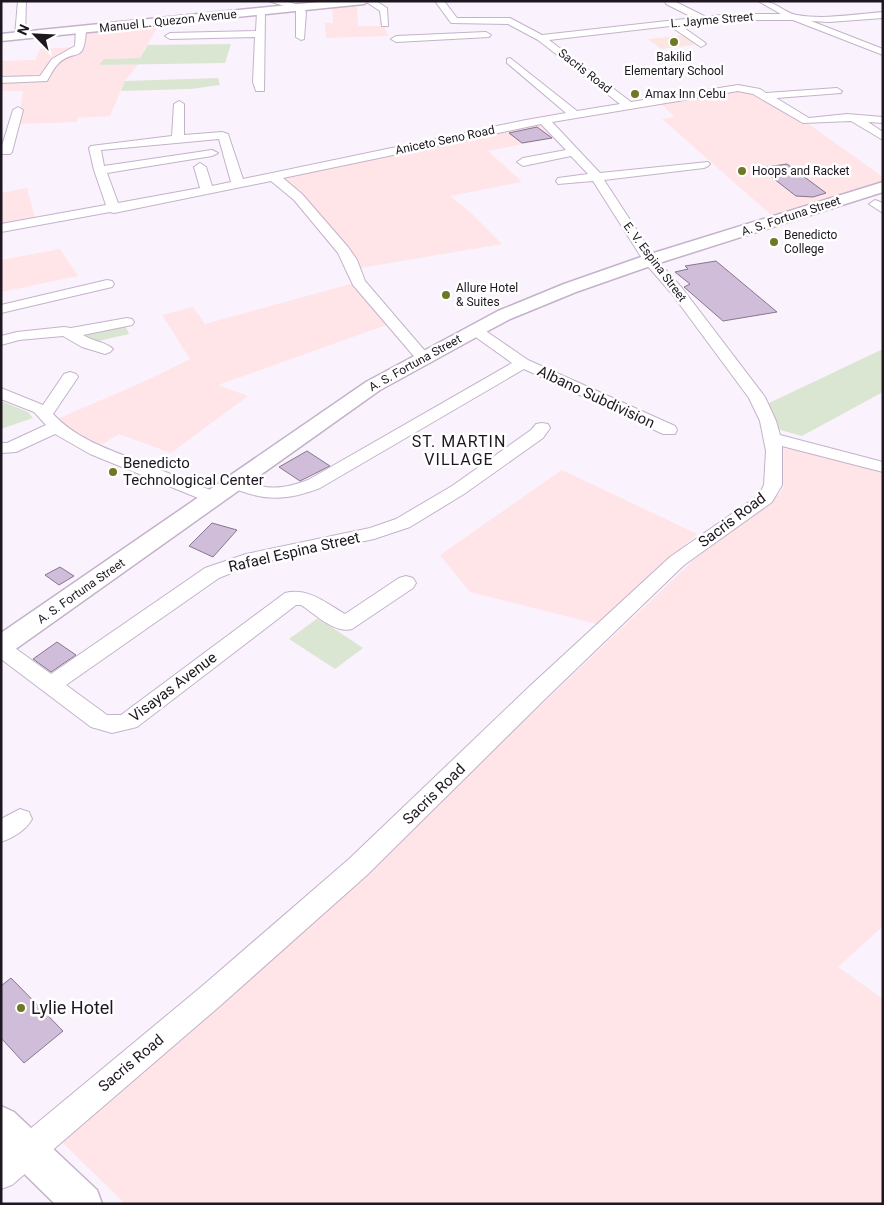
<svg xmlns="http://www.w3.org/2000/svg" width="884" height="1205" viewBox="0 0 884 1205" font-family="Roboto,sans-serif">
<style>
.industrial{fill:#ffe4e8}
.education{fill:#fbe6e2}
.green{fill:#dbe6d2}
.building{fill:#d0bdda;stroke:#86768e}
.lines{fill:none;stroke-linecap:round;stroke-linejoin:round}
.minor-casing{stroke:#c4b2cb;stroke-width:2}
.major-casing{stroke:#c4b2cb;stroke-width:3}
.minor{fill:#fff;fill-rule:evenodd}
.major{fill:#fff;fill-rule:evenodd}
.poi-dot{fill:#6f7823;stroke:#fff;stroke-width:2}
.labels{text-anchor:middle;stroke-width:5;stroke-linejoin:round;paint-order:stroke}
.far-street-label{font-size:12px;fill:#1e1720;stroke:#fff}
.far-poi-label{font-size:12px;fill:#1e1720;stroke:#fff;text-anchor:start}
.street-label{font-size:15px;fill:#1e1720;stroke:#fff}
.poi-label{font-size:15px;fill:#1e1720;stroke:#fff;text-anchor:start}
.neighbourhood-label{font-size:16px;letter-spacing:1px;fill:#1e1720;stroke:#fff}
.near-poi-label{font-size:18px;fill:#1e1720;stroke:#fff;text-anchor:start}
</style>
<rect width="100%" height="100%" fill="#faf3fd"/>
<!-- industrial -->
<g class="industrial">
<path d="M352,5L357,8L358,26H384L388,36L326,38L325,23H333L332,7Z"/>
<path d="M159,24L140,58L104,59L100,65L138,64L125,81L110,116L77,118V122L18,124L23,91H4L1,89V61L35,60L40,49L76,47L79,32Z"/>
<path d="M740,90L750,91L807,123L883,177V181L771,215L662,119L675,117L659,102Z"/>
<path d="M535,123L541,124L555,138L488,151L522,182L450,196L469,211L502,244L360,268L350,253L281,178Z"/>
<path d="M27,188L35,218L1,224V193Z"/>
<path d="M60,249L78,276L1,292V260Z"/>
<path d="M354,283L389,324L218,385L248,396L171,453L119,434L98,447L71,433L57,419L141,383L190,359L162,315L193,307L205,324Z"/>
<path d="M793,447L883,471V926L838,967L883,999V1204H125L59,1139L364,874L705,549L780,493L784,486L782,478V449Z"/>
<path d="M562,470L697,534L601,625L470,592L440,555Z"/>
</g>
<!-- education -->
<path class="education" d="M686,35L700,44L661,49L648,39Z"/>
<!-- green -->
<g class="green">
<path d="M231,44L225,63L99,65L104,59L140,58L148,45Z"/>
<path d="M218,78L220,85L191,89L121,91L125,81Z"/>
<path d="M125,325L129,334L90,343L86,333Z"/>
<path d="M883,349V392L802,436L777,429L769,403Z"/>
<path d="M1,401L28,412L33,418L1,429Z"/>
<path d="M318,618L363,648L335,669L289,639Z"/>
</g>
<!-- building -->
<g class="building">
<path d="M537,127L552,138L522,143L509,133Z"/>
<path d="M787,164L826,193L813,197L796,196L760,168Z"/>
<path d="M716,261L777,312L723,321L684,287L690,284L675,272L688,269L685,266Z"/>
<path d="M307,451L330,466L300,481L279,467Z"/>
<path d="M212,523L237,530L213,557L189,546Z"/>
<path d="M60,567L74,576L59,585L45,575Z"/>
<path d="M57,642L76,655L51,672L33,659Z"/>
<path d="M11,978L63,1031L24,1063L1,1038V986Z"/>
</g>
<g class="lines">
<!-- minor casing -->
<g class="minor-casing">
<g id="minor">
<path d="M18,1H26L25,36L20,39L15,36Z"/>
<path d="M269,1H284L303,6L306,12L304,39L301,40L296,37V10Z"/>
<path d="M365,1H376L387,8L388,26H382L380,11Z"/>
<path d="M435,1H444L457,18H510L542,35L694,18L666,4L665,1H674L706,17L730,14H781L758,1C778,1 782,12 797,15C825,20 855,14 883,12V18L829,22L811,21L883,49V55L793,20H730L680,25L704,42L706,44L701,47L670,26L549,40L631,102L738,85L760,89L766,93L837,88L842,91L841,93L776,98L809,118L847,114L883,117V123L868,122L883,132V140L851,121L803,123L753,94L738,91L552,122L600,173L708,162L710,164L708,166L704,168L604,180L655,258L682,288L765,397L776,421L780,435L883,462V472L782,446V485L772,502L684,565L546,698L367,875L221,1005L12,1185L1,1189V1153L201,987L349,859L530,686L670,557L759,495L764,485L766,451L760,421L749,398L672,294L645,263L593,181L558,184L556,181L558,178L588,174L571,156L523,166L517,162L523,158L566,150L541,124L283,178L302,194L348,247L357,260L365,281L431,358L428,361H418L353,285L338,253L294,200L271,181L114,213L110,212L1,232V224L106,205L94,170L89,148L91,146L172,136L174,104L179,101L184,104V135L222,132L228,134L243,179L526,120L566,113L507,63V59L510,58L577,111L620,104L538,40L508,24L451,23ZM219,139L231,182L212,186L206,167L200,163L194,167L200,188L118,203L107,173L212,156L218,153L212,150L104,166L101,150Z"/>
<path d="M261,9L265,12L264,91H256L253,82L255,37L170,39L165,36L170,33L256,31L257,12Z"/>
<path d="M81,27L86,30C84,66 75,47 58,64C53,69 50,76 47,81L1,83V77L40,76L52,59L75,46L76,30Z"/>
<path d="M486,32L491,35L489,37L396,42L391,39L396,36Z"/>
<path d="M18,107L23,110L12,152L10,154H2L1,149L13,110Z"/>
<path d="M875,200L883,203V213L869,204Z"/>
<path d="M107,280L112,281L114,284L112,287L1,313V305Z"/>
<path d="M127,318L132,319L134,322L132,325L83,335C92,341 106,342 113,349L110,352L105,354L82,347L63,336L19,340L1,345V336L17,332L64,327L71,328Z"/>
<path d="M475,326L480,327L528,360L675,426L677,430L675,434H663L524,369L320,488C294,498 271,502 244,492C237,490 231,489 227,483L230,479C241,476 250,483 260,486C277,490 292,486 308,480L512,363L470,333L468,330L470,327Z"/>
<path d="M70,372L76,374L78,377L53,414C76,439 110,450 141,462C167,473 194,483 220,494L223,498L220,502L214,504L208,502L90,454L55,434L16,452L1,453V443H7L46,425L34,412L1,399V388L43,405L64,374Z"/>
<path d="M542,423L548,424L550,428L543,438L464,494L410,527L374,539L251,565L219,578L66,685L107,715H121L285,593C308,587 326,603 345,614L399,578L406,576L413,578L416,583L413,588L352,629C335,634 315,614 301,605H296L137,727L112,733L91,727L1,659V641L8,643L51,674L205,568L246,554L370,528L396,519L452,486L531,430L536,424Z"/>
<path d="M20,809L29,812L32,819C26,830 13,838 1,842V819Z"/>
</g>
</g>
<!-- major casing -->
<g class="major-casing">
<g id="major">
<path d="M329,1H369L364,4L1,41V34Z"/>
<path d="M883,182V192L656,264L576,292L510,319L482,334L380,390L10,653L1,655V633L366,382L498,311L564,284L644,256Z"/>
<path d="M1,1106L14,1112L97,1190L102,1204H55L1,1151Z"/>
</g>
</g>
<!-- minor -->
<use href="#minor" class="minor"/>
<!-- major -->
<use href="#major" class="major"/>
</g>
<!-- markers -->
<g class="poi-dot">
<circle cx="674" cy="42" r="5"/>
<circle cx="635" cy="94" r="5"/>
<circle cx="742" cy="171" r="5"/>
<circle cx="774" cy="242" r="5"/>
<circle cx="446" cy="295" r="5"/>
<circle cx="113" cy="472" r="5"/>
<circle cx="21" cy="1008" r="5"/>
</g>
<g class="labels">
<!-- far-street labels -->
<g class="far-street-label">
<text transform="translate(712 20) rotate(-5)" y="4">L. Jayme Street</text>
<text transform="translate(168 21) rotate(-6)" y="4">Manuel L. Quezon Avenue</text>
<text transform="translate(585 71) rotate(38)" y="4">Sacris Road</text>
<text transform="translate(445 140) rotate(-12)" y="4">Aniceto Seno Road</text>
<text transform="translate(791 216) rotate(-18)" y="4">A. S. Fortuna Street</text>
<text transform="translate(655 262) rotate(53)" y="4">E. V. Espina Street</text>
<text transform="translate(415 363) rotate(-29)" y="4">A. S. Fortuna Street</text>
<text transform="translate(81 591) rotate(-35)" y="4">A. S. Fortuna Street</text>
</g>
<!-- far-poi labels -->
<g class="far-poi-label">
<text x="674" y="61" text-anchor="middle">Bakilid<tspan x="674" dy="14">Elementary School</tspan></text>
<text x="645" y="98">Amax Inn Cebu</text>
<text x="752" y="175">Hoops and Racket</text>
<text x="784" y="239">Benedicto<tspan x="784" dy="14">College</tspan></text>
<text x="456" y="292">Allure Hotel<tspan x="456" dy="14">&amp; Suites</tspan></text>
</g>
<!-- street labels -->
<g class="street-label">
<text transform="translate(596 397) rotate(25)" y="5">Albano Subdivision</text>
<text transform="translate(732 520) rotate(-37)" y="5">Sacris Road</text>
<text transform="translate(294 552) rotate(-13)" y="5">Rafael Espina Street</text>
<text transform="translate(173 687) rotate(-37)" y="5">Visayas Avenue</text>
<text transform="translate(434 794) rotate(-44)" y="5">Sacris Road</text>
<text transform="translate(131 1063) rotate(-40)" y="5">Sacris Road</text>
</g>
<!-- poi labels -->
<g class="poi-label">
<text x="123" y="468">Benedicto<tspan x="123" dy="17">Technological Center</tspan></text>
</g>
<!-- neighbourhood labels -->
<g class="neighbourhood-label">
<text x="459" y="447">ST. MARTIN<tspan x="459" dy="18">VILLAGE</tspan></text>
</g>
<!-- near-poi labels -->
<g class="near-poi-label">
<text x="31" y="1014">Lylie Hotel</text>
</g>
</g>
<!-- border -->
<rect width="884" height="1205" fill="none" stroke="#1e1720" stroke-width="5"/>
<!-- north arrow -->
<g transform="translate(35 35) rotate(294)" stroke="#ffffff" stroke-width="4" paint-order="stroke">
<path d="M0-4L9 19L0 12L-9 19Z" fill="#1e1720"/>
<text y="-8" font-size="14" font-weight="bold" text-anchor="middle" fill="#1e1720">N</text>
</g>
</svg>
